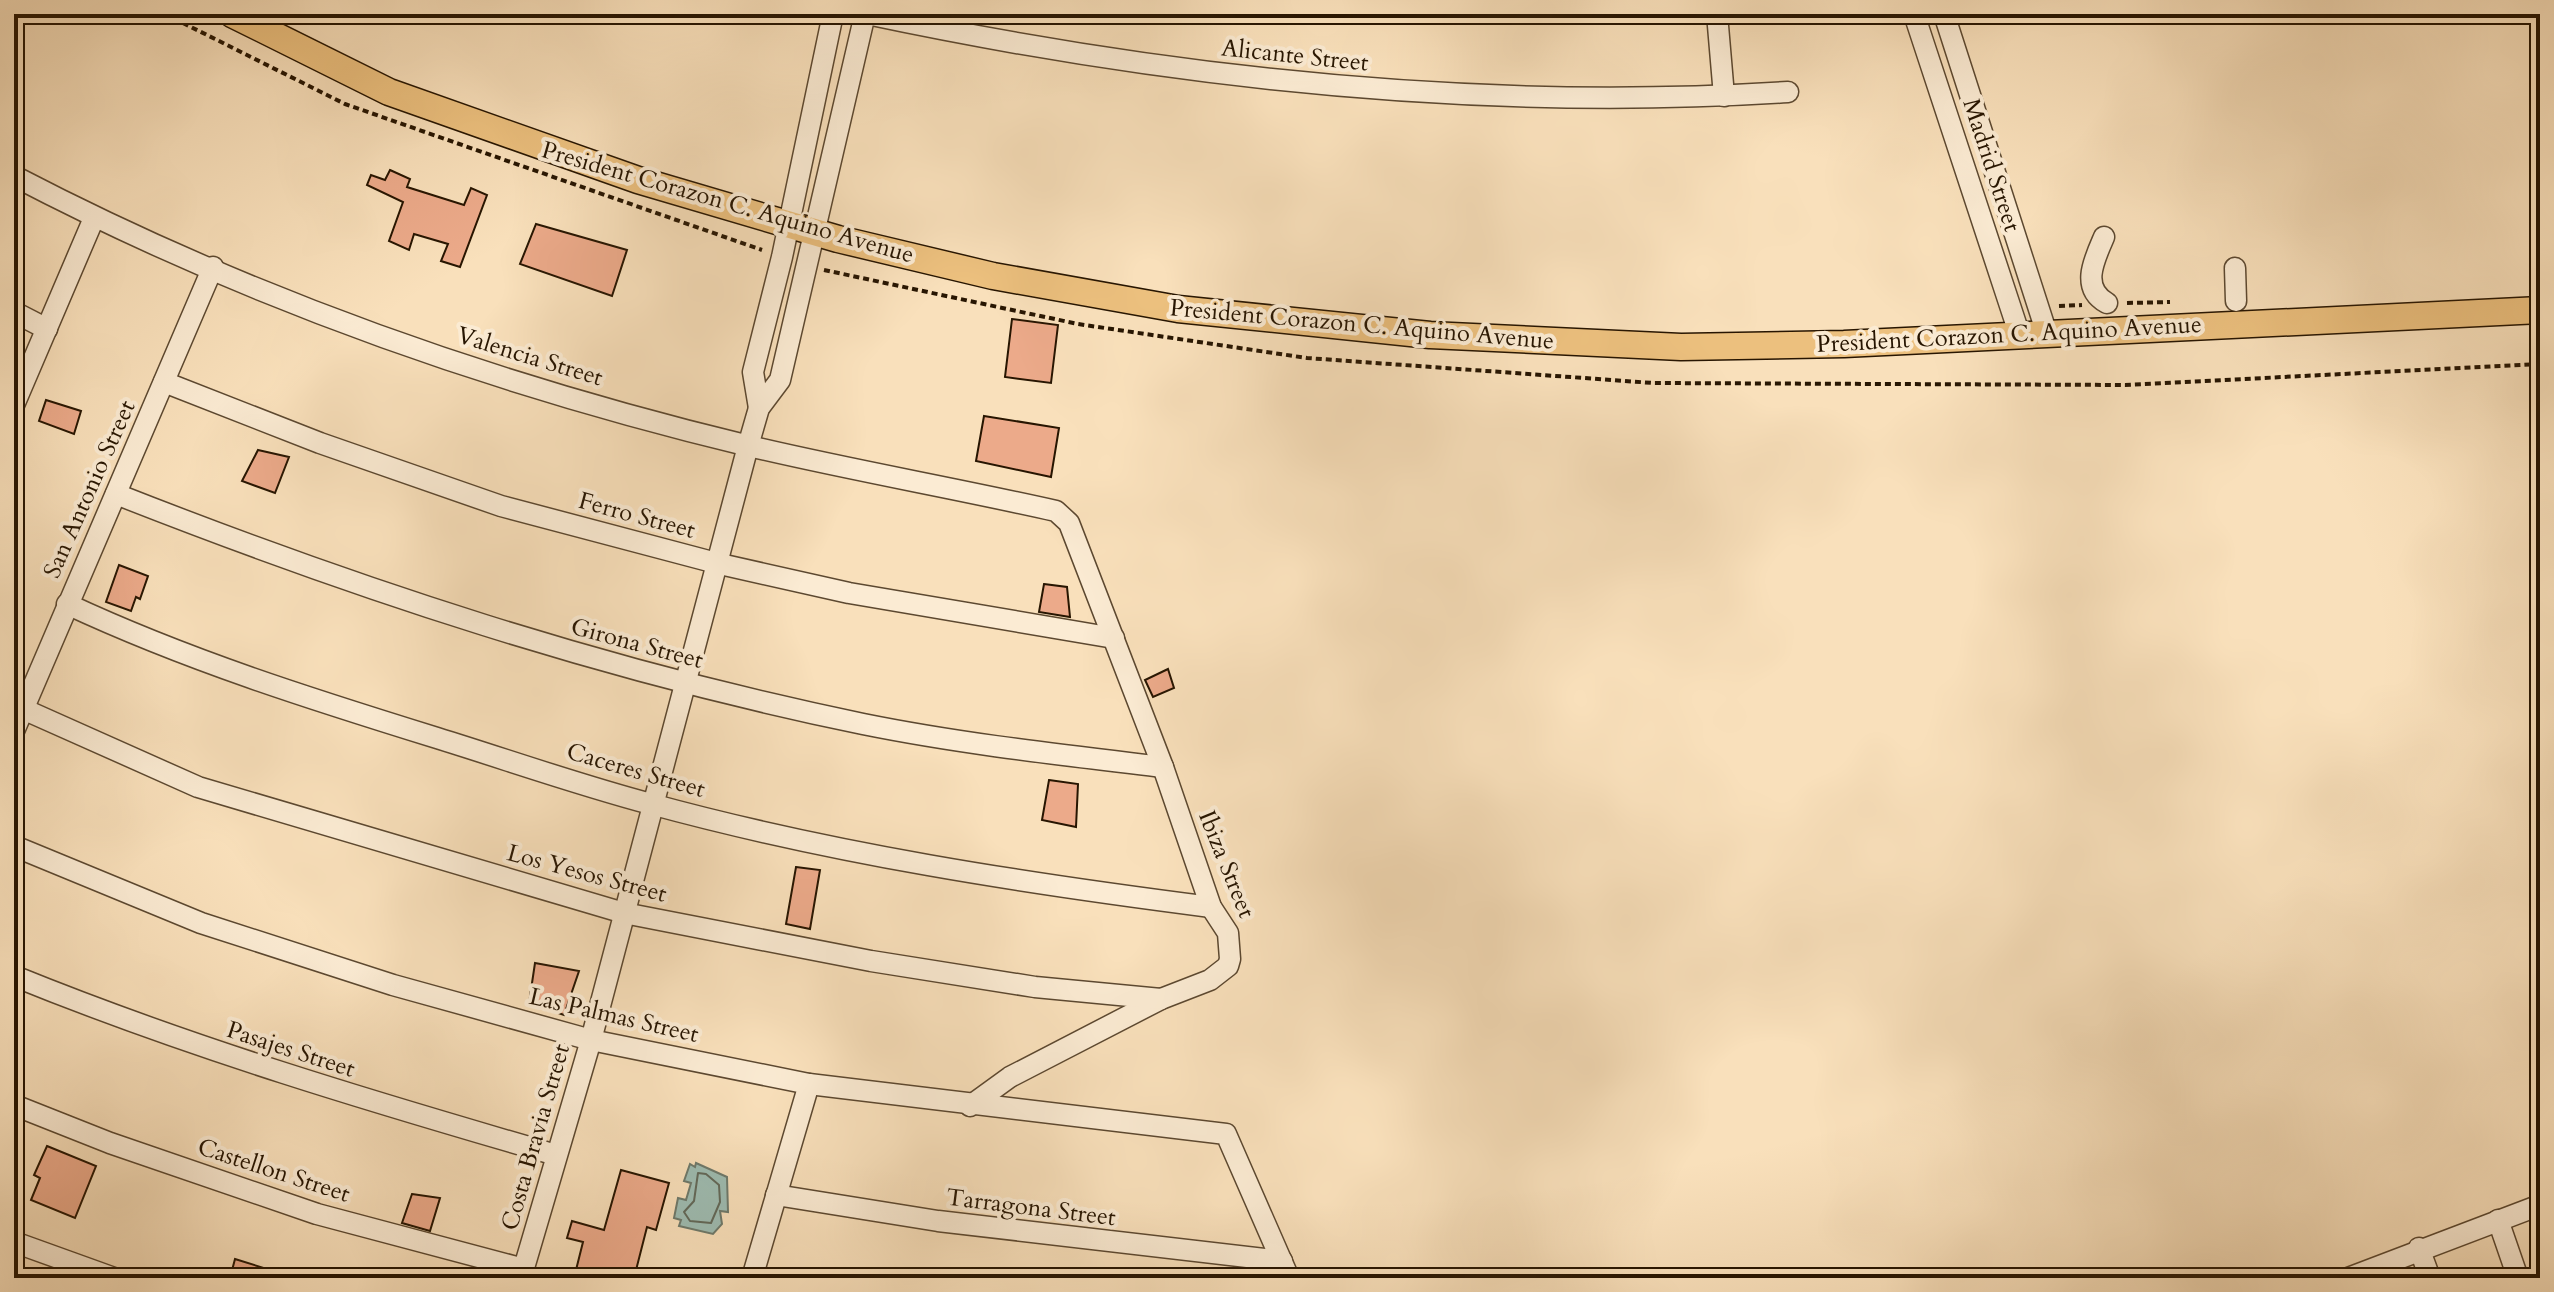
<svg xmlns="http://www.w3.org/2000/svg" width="2554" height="1292" viewBox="0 0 2554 1292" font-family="Cardo,serif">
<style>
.water{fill:#9ebdb3;stroke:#6e7a6c;stroke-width:2}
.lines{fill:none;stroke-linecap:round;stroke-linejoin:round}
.shore{stroke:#62695a;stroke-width:2}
.building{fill:#ecaa8a;stroke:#271501;stroke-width:2}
.minor-casing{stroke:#5c4830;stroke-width:23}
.major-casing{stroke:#271501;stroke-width:29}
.path{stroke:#271501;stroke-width:4;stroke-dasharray:6 4;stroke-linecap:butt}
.minor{stroke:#fbebd3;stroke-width:20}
.major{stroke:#ecc07e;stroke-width:26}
.labels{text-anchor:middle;stroke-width:8;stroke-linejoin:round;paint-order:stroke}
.street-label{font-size:24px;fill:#271501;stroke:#fbebd3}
</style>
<rect width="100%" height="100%" fill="#f9e0bb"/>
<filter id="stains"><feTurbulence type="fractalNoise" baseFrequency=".0025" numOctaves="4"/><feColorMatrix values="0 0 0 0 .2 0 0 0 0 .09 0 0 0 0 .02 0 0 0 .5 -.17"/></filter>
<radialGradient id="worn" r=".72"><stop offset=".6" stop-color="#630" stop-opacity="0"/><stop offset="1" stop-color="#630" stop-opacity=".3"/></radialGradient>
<!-- water -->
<path class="water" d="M696,1163L727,1177L728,1212L720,1211L722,1224L713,1234L679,1226L681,1220L674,1218L678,1198L686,1200L691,1183L684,1181L690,1164L695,1167Z"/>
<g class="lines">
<!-- shore -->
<path class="shore" d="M698,1173L706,1174L719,1185L720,1202L711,1223L690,1221L684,1212L694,1201Z"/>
</g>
<!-- building -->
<g class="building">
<path d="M390,170L410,179L407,187L464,205L471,188L487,195L460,267L441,261L448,244L414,234L409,250L389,241L403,202L367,185L371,175L385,180Z"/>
<path d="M536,224L627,250L612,296L520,264Z"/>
<path d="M1012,319L1058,325L1051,383L1005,377Z"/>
<path d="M46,400L81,411L74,434L39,421Z"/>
<path d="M984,416L1059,428L1051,477L976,461Z"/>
<path d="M258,450L289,457L275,493L242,481Z"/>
<path d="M119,565L148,576L140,599L136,597L131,611L106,602Z"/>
<path d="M1044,584L1067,587L1070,617L1039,612Z"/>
<path d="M1168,669L1174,688L1153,697L1145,680Z"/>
<path d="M1049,780L1078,784L1076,827L1042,820Z"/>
<path d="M796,867L820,870L810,929L786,924Z"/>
<path d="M535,963L579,971L564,1015L529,1003Z"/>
<path d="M47,1146L96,1166L75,1218L31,1200L40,1178L34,1175Z"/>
<path d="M621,1170L669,1183L656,1230L647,1227L634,1278H574L583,1242L567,1238L572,1221L604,1230Z"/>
<path d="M412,1194L440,1198L430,1231L402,1223Z"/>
<path d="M235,1259L283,1274L282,1278H230Z"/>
</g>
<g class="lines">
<!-- minor casing -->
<g class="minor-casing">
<g id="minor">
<path d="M867,14C1169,78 1479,112 1788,92"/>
<path d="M1717,14L1724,96"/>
<path d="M1914,14L2019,333"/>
<path d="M1944,14L2046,331"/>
<path d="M14,176C244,296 496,385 749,446C850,470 954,488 1056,511L1069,523L1163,767L1211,907L1228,933L1230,959L1228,966L1210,980L1161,999L1010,1077L970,1106"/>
<path d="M2104,237C2094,260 2080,288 2107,303"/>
<path d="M2235,268L2236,301"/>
<path d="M14,312L47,329"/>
<path d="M164,382L320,443L501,506L720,564L849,593L1114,638"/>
<path d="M14,405L94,218"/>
<path d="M759,408L753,372L782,257L833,14"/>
<path d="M116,494C360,590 606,671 863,724C962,744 1063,755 1163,767"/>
<path d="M67,604C187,660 311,699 437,738C508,760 579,785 651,804C834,854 1023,883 1211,907"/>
<path d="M23,709L198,787L624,913L871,961L1035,987L1161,999"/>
<path d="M14,731L213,267"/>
<path d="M14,846L201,923L393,985L591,1040L809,1084L1226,1134L1289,1278"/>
<path d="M14,976C191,1048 373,1102 556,1155"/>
<path d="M14,1105L110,1143L317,1214L524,1269"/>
<path d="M776,1195L938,1221L1282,1261"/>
<path d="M2498,1220L2518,1278"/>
<path d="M14,1242L114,1278"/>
<path d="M2419,1248L2430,1278"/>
<path d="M521,1278L591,1040L748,446L759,408L780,380L865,14"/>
<path d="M752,1278L809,1084"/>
<path d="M2348,1278L2540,1205"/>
</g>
</g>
<!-- major casing -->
<g class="major-casing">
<path id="major" d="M232,14L389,92L638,180L838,239L993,276L1178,309L1430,335L1681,347L1844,344L2540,310"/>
</g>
<!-- path -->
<g class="path">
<path d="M165,14L345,104L762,250"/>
<path d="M824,270L1078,324L1307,358L1653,383L2125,385L2540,364"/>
<path d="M2127,303L2170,302"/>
<path d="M2059,306L2082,305"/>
</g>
<!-- minor -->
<use href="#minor" class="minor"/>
<!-- major -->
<use href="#major" class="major"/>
</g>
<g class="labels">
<!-- street labels -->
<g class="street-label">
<text transform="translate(1295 55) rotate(6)" y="8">Alicante Street</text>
<text transform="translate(1992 165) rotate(72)" y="8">Madrid Street</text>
<text transform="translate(728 202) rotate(16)" y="8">President Corazon C. Aquino Avenue</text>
<text transform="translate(1362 324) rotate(5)" y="8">President Corazon C. Aquino Avenue</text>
<text transform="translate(2009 334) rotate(-3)" y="8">President Corazon C. Aquino Avenue</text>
<text transform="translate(530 356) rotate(17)" y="8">Valencia Street</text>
<text transform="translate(89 489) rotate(-66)" y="8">San Antonio Street</text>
<text transform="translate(637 515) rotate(15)" y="8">Ferro Street</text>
<text transform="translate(637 643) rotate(15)" y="8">Girona Street</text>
<text transform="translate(636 770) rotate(16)" y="8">Caceres Street</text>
<text transform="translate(1227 864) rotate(68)" y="8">Ibiza Street</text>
<text transform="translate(587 873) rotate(15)" y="8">Los Yesos Street</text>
<text transform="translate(614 1015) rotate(13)" y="8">Las Palmas Street</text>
<text transform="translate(291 1049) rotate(18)" y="8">Pasajes Street</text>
<text transform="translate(535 1137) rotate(-74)" y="8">Costa Bravia Street</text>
<text transform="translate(274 1170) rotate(18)" y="8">Castellon Street</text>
<text transform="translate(1031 1207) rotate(7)" y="8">Tarragona Street</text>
</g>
</g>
<!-- margin -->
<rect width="2554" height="1292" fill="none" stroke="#f9e0bb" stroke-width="48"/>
<rect x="16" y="16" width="2522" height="1260" fill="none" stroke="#271501" stroke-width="4"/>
<rect x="24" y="24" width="2506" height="1244" fill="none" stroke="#271501" stroke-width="2"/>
<rect width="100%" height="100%" filter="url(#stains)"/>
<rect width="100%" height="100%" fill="url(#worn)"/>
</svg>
